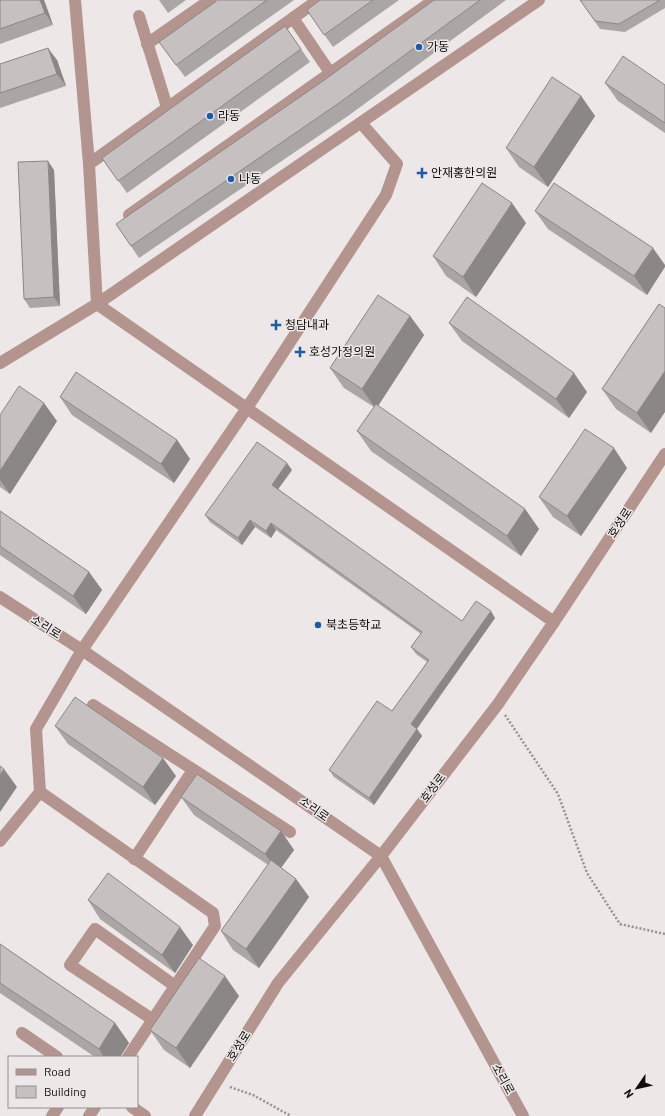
<svg xmlns="http://www.w3.org/2000/svg" width="665" height="1116" viewBox="0 0 665 1116" font-family="Barlow,'Noto Sans KR',sans-serif">
<style>
.lines{fill:none;stroke-linecap:round;stroke-linejoin:round}
.path{stroke:#969291;stroke-width:2.5;stroke-dasharray:2 2;stroke-linecap:butt}
.minor{stroke:#b4948e;stroke-width:12}
.wall{fill:#aaa6a5}
.shaded-wall{fill:#8b8786}
.building{fill:#c6c1c0;stroke:#8b8786}
.poi-dot{fill:#1a5bac;stroke:#ede8e7;stroke-width:1.5}
.labels{text-anchor:middle;stroke-width:3;stroke-linejoin:round;paint-order:stroke}
.poi-label{font-size:12px;fill:#0f0d0d;stroke:#ede8e7;text-anchor:start}
.street-label{font-size:12px;fill:#0f0d0d;stroke:#ede8e7}
</style>
<rect width="100%" height="100%" fill="#ede8e7"/>
<g class="lines">
<!-- path -->
<g class="path">
<path d="M505,715L558,794L587,873L620,924L665,934"/>
<path d="M230,1087L253,1095L291,1116"/>
</g>
<!-- minor -->
<g class="minor">
<path d="M75,0L89,164L97,304L554,622"/>
<path d="M139,16L167,107"/>
<path d="M293,18L331,74"/>
<path d="M147,44L210,0"/>
<path d="M89,164L318,0"/>
<path d="M129,215L434,0"/>
<path d="M0,363L97,304L539,0"/>
<path d="M0,597L82,650L381,856L523,1116"/>
<path d="M93,705L290,832"/>
<path d="M40,792L213,913L215,926L128,1057"/>
<path d="M0,841L40,792L36,729L82,650L247,408L386,195L397,164L361,123"/>
<path d="M134,859L193,770"/>
<path d="M152,1019L70,965L95,929L175,986"/>
<path d="M22,1033L57,1057"/>
<path d="M132,1107L145,1116"/>
<path d="M52,1116L58,1107"/>
<path d="M89,1116L95,1107"/>
<path d="M195,1116L278,983L381,856L498,704L554,622L665,454"/>
</g>
</g>
<!-- wall -->
<g class="wall">
<path d="M0,0H44L53,25L0,44Z"/>
<path d="M159,0H186L168,13Z"/>
<path d="M218,0H294L185,77L159,42Z"/>
<path d="M320,0H399L333,47L307,10Z"/>
<path d="M434,0H506L348,116L139,258L116,224L323,81Z"/>
<path d="M580,0H665V8L625,32L600,29Z"/>
<path d="M285,26L310,62L127,193L102,158Z"/>
<path d="M57,60L66,86L0,108V64Z"/>
<path d="M605,83L665,85V133L618,101Z"/>
<path d="M581,96L595,116L548,187L519,167L506,148Z"/>
<path d="M54,170L60,306L30,308L24,299Z"/>
<path d="M535,211L665,265L647,295L548,229Z"/>
<path d="M526,223L476,297L446,276L433,256Z"/>
<path d="M659,304L651,433L616,409L602,389Z"/>
<path d="M410,316L424,335L378,406L525,509L539,529L521,556L371,451L357,431L374,407L344,388L330,368Z"/>
<path d="M449,323L587,392L569,418L462,341Z"/>
<path d="M60,397L177,440L190,459L174,483L72,415Z"/>
<path d="M0,415L57,421L10,494L0,487Z"/>
<path d="M627,468L581,536L553,517L539,497Z"/>
<path d="M292,470L278,489L462,621L495,618L417,729L422,736L374,805L334,777L329,770L392,711L427,662L416,654L411,647L421,634L276,530L271,538L255,527L242,545L210,522L205,515Z"/>
<path d="M0,511L89,572L102,590L86,614L0,555Z"/>
<path d="M55,726L176,776L155,805L68,744Z"/>
<path d="M181,797L281,831L294,850L281,868L296,879L309,897L259,968L233,950L221,931L268,865L194,815Z"/>
<path d="M88,900L193,945L175,973L100,919Z"/>
<path d="M0,944L115,1023L129,1043L120,1057H95L0,993Z"/>
<path d="M239,996L190,1068L164,1050L150,1030Z"/>
</g>
<!-- shaded-wall -->
<g class="shaded-wall">
<path d="M40,0H44L53,25L45,13Z"/>
<path d="M48,48L57,60L66,86L57,74Z"/>
<path d="M581,96L595,116L548,187L534,167Z"/>
<path d="M48,161L54,170L60,306L54,297Z"/>
<path d="M512,203L526,223L476,297L463,277Z"/>
<path d="M653,248L665,265V267L647,295L634,276Z"/>
<path d="M410,316L424,335L376,409L362,389Z"/>
<path d="M665,371V412L651,433L637,413Z"/>
<path d="M574,373L587,392L569,418L556,399Z"/>
<path d="M44,403L57,421L10,494L0,480V471Z"/>
<path d="M177,440L190,459L174,483L161,464Z"/>
<path d="M614,448L627,468L581,536L567,516Z"/>
<path d="M287,463L292,470L276,492L272,485Z"/>
<path d="M525,509L539,529L521,556L507,536Z"/>
<path d="M250,520L255,527L242,545L238,538Z"/>
<path d="M271,523L276,530L271,538L266,531Z"/>
<path d="M89,572L102,590L86,614L73,596Z"/>
<path d="M491,611L495,618L415,731L411,724Z"/>
<path d="M417,729L422,736L374,805L369,798Z"/>
<path d="M163,758L176,776L155,805L143,787Z"/>
<path d="M4,769L17,787L0,812V775Z"/>
<path d="M281,831L294,850L278,872L265,854Z"/>
<path d="M296,879L309,897L259,968L246,949Z"/>
<path d="M180,927L193,945L175,973L162,955Z"/>
<path d="M225,976L239,996L190,1068L176,1048Z"/>
<path d="M115,1023L129,1043L120,1057H104L99,1049Z"/>
</g>
<!-- building -->
<g class="building">
<path d="M0,0H40L45,13L0,29Z"/>
<path d="M218,0H267L176,65L159,42Z"/>
<path d="M320,0H373L324,35L307,10Z"/>
<path d="M434,0H480L339,103L131,246L116,224L323,81Z"/>
<path d="M580,0H660L619,24L595,21Z"/>
<path d="M285,26L301,49L118,181L102,158Z"/>
<path d="M48,48L57,74L0,93V64Z"/>
<path d="M623,56L665,85V123L605,83Z"/>
<path d="M552,77L581,96L534,167L506,148Z"/>
<path d="M48,161L54,297L24,299L18,162Z"/>
<path d="M482,183L512,203L463,277L433,256Z"/>
<path d="M554,183L653,248L634,276L535,211Z"/>
<path d="M378,295L410,316L362,389L330,368Z"/>
<path d="M467,297L574,373L556,399L449,323Z"/>
<path d="M659,304L665,308V371L637,413L602,389Z"/>
<path d="M76,372L177,440L161,464L60,397Z"/>
<path d="M19,386L44,403L0,471V415Z"/>
<path d="M376,404L525,509L507,536L357,431Z"/>
<path d="M585,429L614,448L567,516L539,497Z"/>
<path d="M257,442L287,463L272,485L462,621L476,601L491,611L411,724L417,729L369,798L329,770L377,701L392,711L429,660L411,647L422,632L271,523L266,531L250,520L238,538L205,515Z"/>
<path d="M0,511L89,572L73,596L0,546Z"/>
<path d="M75,697L163,758L143,787L55,726Z"/>
<path d="M0,766L4,769L0,775Z"/>
<path d="M197,774L281,831L265,854L181,797Z"/>
<path d="M271,860L296,879L246,949L221,931Z"/>
<path d="M108,873L180,927L162,955L88,900Z"/>
<path d="M0,944L115,1023L99,1049L0,983Z"/>
<path d="M199,958L225,976L176,1048L150,1030Z"/>
</g>
<!-- markers -->
<g class="poi-dot">
<circle cx="419" cy="47" r="4"/>
<circle cx="210" cy="116" r="4"/>
<path d="M420 167h4v4h4v4h-4v4h-4v-4h-4v-4h4z"/>
<circle cx="231" cy="179" r="4"/>
<path d="M274 319h4v4h4v4h-4v4h-4v-4h-4v-4h4z"/>
<path d="M298 346h4v4h4v4h-4v4h-4v-4h-4v-4h4z"/>
<circle cx="318" cy="625" r="4"/>
</g>
<g class="labels">
<!-- poi labels -->
<g class="poi-label">
<text x="427" y="51">가동</text>
<text x="218" y="120">라동</text>
<text x="431" y="177">안재홍한의원</text>
<text x="239" y="183">나동</text>
<text x="285" y="329">청담내과</text>
<text x="309" y="356">호성가정의원</text>
<text x="326" y="629">북초등학교</text>
</g>
<!-- street labels -->
<g class="street-label">
<text transform="translate(620 523) rotate(-57)" y="4">호성로</text>
<text transform="translate(46 627) rotate(32)" y="4">소리로</text>
<text transform="translate(433 788) rotate(-53)" y="4">호성로</text>
<text transform="translate(314 809) rotate(35)" y="4">소리로</text>
<text transform="translate(239 1046) rotate(-58)" y="4">호성로</text>
<text transform="translate(503 1079) rotate(61)" y="4">소리로</text>
</g>
</g>
<!-- legend -->
<rect x="8" y="1056" width="130" height="52" fill="#ede8e7" stroke="#949090"/>
<rect x="16" y="1069" width="20" height="6" fill="#b4948e" stroke="#949090"/>
<text x="44" y="1076" font-size="12" fill="#0f0d0d">Road</text>
<rect x="16" y="1086" width="20" height="12" fill="#c6c1c0" stroke="#949090"/>
<text x="44" y="1096" font-size="12" fill="#0f0d0d">Building</text>
<!-- north arrow -->
<g transform="translate(637 1088) rotate(236)" stroke="#ede8e7" stroke-width="3" paint-order="stroke">
<path d="M0-3L7 15L0 10L-7 15Z" fill="#0f0d0d"/>
<text y="-6" font-size="11" font-weight="bold" text-anchor="middle" fill="#0f0d0d">N</text>
</g>
</svg>
